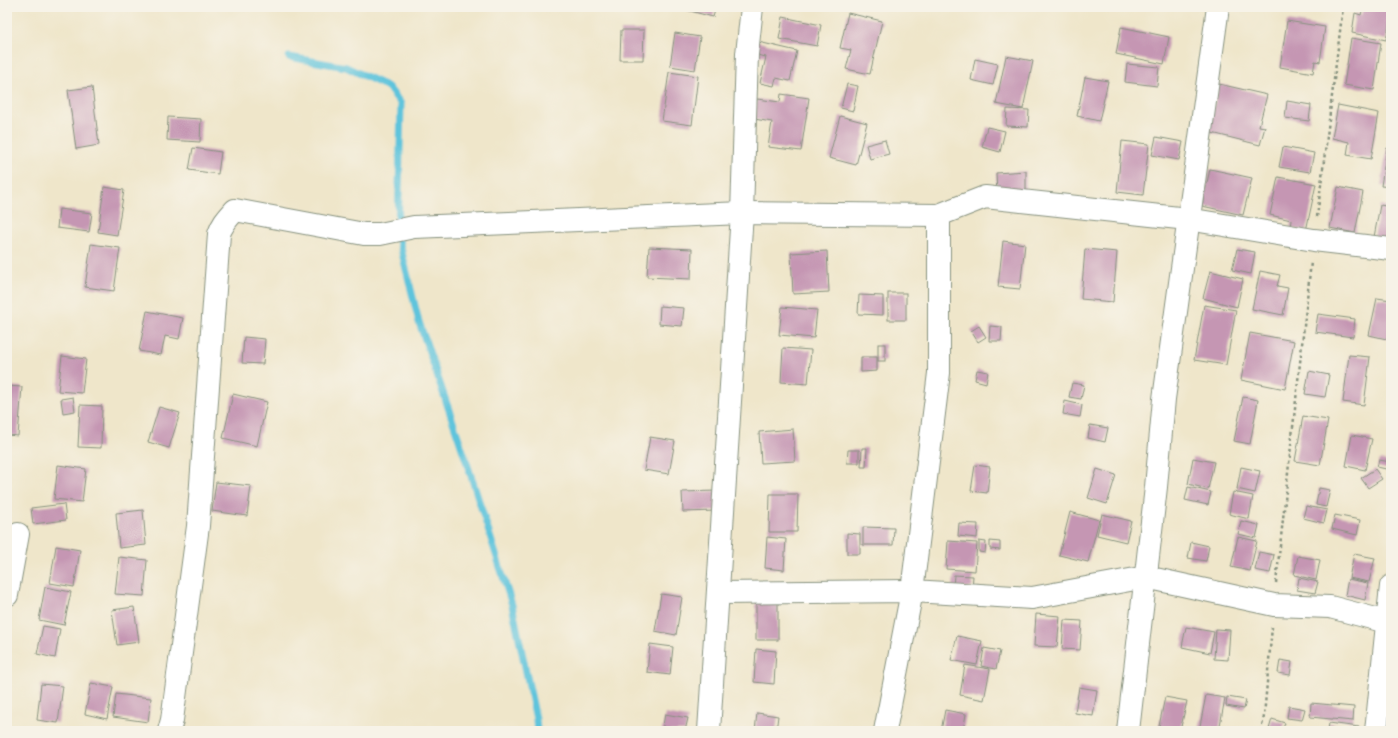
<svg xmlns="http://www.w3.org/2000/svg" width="1398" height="738" viewBox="0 0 1398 738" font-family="Vollkorn,serif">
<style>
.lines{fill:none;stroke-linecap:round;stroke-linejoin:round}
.stream{stroke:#5fc4dc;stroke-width:7}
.building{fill:#c596b3}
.minor-casing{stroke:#87927f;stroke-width:24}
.path{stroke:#87927f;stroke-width:2.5;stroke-dasharray:3 3;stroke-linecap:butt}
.minor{stroke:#fff;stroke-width:22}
</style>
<rect width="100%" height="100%" fill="#f7f3e8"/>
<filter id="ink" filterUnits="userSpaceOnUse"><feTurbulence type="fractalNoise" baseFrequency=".025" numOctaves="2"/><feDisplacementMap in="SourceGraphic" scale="8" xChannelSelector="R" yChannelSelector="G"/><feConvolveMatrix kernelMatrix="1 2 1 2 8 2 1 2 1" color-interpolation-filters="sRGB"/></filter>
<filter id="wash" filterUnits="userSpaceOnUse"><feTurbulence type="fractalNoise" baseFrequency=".012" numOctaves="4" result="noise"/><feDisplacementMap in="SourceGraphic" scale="16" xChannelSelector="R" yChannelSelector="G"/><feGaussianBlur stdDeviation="0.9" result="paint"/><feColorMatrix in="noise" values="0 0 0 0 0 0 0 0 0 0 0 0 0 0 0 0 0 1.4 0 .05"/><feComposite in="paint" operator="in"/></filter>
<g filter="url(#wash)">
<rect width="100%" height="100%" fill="#efe6ca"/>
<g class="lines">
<!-- stream -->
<path class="stream" d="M289,57L346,67L388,87L401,104L398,236L419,322L466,460L512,605L536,719L537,731"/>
</g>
<g id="blocks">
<!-- building -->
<g class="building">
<path d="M675,7H716L713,17Z"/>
<path d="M1363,7H1391V15L1386,40L1352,33L1355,13L1361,15Z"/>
<path d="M848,13L882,21L870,74L846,69L851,50L840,48Z"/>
<path d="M783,17L821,25L817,46L779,39Z"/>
<path d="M1287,21L1325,27L1320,62L1315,61L1313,73L1280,67Z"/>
<path d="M1121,27L1169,37L1164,64L1116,54Z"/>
<path d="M621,30H644L643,60H620Z"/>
<path d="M675,33L700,37L695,70L670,66Z"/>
<path d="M1351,38L1381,43L1374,90L1344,85Z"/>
<path d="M754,41L797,51L790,81L776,78L774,86L760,83L766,57L752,54Z"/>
<path d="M1006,56L1033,61L1023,109L996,104Z"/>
<path d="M975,59L998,64L993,85L971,80Z"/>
<path d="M1127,64L1159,67L1157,86L1125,82Z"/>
<path d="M669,72L698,76L692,125L662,121Z"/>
<path d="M1085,77L1108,81L1099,121L1077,116Z"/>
<path d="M847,84L858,86L853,111L841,108Z"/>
<path d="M1219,84L1267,95L1259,126L1265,127L1260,145L1208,132Z"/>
<path d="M92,87L99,145L76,149L68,90Z"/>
<path d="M781,94L809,98L801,151L768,147L772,122L754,119L757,99L780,102Z"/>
<path d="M1287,101L1311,105L1309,121L1285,118Z"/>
<path d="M1338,105L1379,113L1371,159L1347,155L1349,142L1332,138Z"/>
<path d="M1007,109L1029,110L1028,127L1006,126Z"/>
<path d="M840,116L867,123L856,165L829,158Z"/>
<path d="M168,117L201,119L200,142L167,140Z"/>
<path d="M987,127L1005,131L1000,152L982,147Z"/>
<path d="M1156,137L1183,142L1179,160L1152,155Z"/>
<path d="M885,140L889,154L870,159L866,145Z"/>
<path d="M1122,141L1149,144L1143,195L1117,192Z"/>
<path d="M1283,147L1314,153L1310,172L1279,167Z"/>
<path d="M193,148L221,152L218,174L189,170Z"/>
<path d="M1387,148H1391V187L1381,186Z"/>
<path d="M1210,169L1252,178L1243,215L1202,206Z"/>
<path d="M1026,171V193L997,195L996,173Z"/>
<path d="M1278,177L1316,184L1306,231L1290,228L1291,220L1270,215Z"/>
<path d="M104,187L124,190L117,235L98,232Z"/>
<path d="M1338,187L1363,192L1355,233L1330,228Z"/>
<path d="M1380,205L1391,207V240L1374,237Z"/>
<path d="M59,209L92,213L89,232L57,228Z"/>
<path d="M1003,241L1025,244L1020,289L998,287Z"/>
<path d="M91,244L120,248L114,291L85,287Z"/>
<path d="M649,247L692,249L691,279L647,277Z"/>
<path d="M1085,249L1117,252L1113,302L1081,299Z"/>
<path d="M1237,249L1255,252L1251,274L1232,270Z"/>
<path d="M827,251L829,292L793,294L791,253Z"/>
<path d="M1210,271L1243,279L1237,307L1203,298Z"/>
<path d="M1260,271L1280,275L1277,286L1288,288L1283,315L1252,309Z"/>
<rect x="888" y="293" width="18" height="27"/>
<path d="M859,295L883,296V315L858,314Z"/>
<path d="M1377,298L1391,300V340L1369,335Z"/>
<path d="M1204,305L1236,310L1226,365L1194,360Z"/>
<path d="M660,306L684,308L682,326L659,324Z"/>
<path d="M782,307L817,310L814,338L779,335Z"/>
<path d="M147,311L183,318L179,339L165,336L161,355L139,351Z"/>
<path d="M1318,314L1355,319L1353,337L1315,332Z"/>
<path d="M979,326L986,337L978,342L971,331Z"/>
<path d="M990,326L1002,327L1001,341H989Z"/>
<path d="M1250,333L1294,341L1285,389L1241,380Z"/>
<path d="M244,337L265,339L263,364L242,363Z"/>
<rect x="878" y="344" width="7" height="17"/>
<path d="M783,348L811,350L808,384L781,382Z"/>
<path d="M1349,355L1370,357L1364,405L1343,402Z"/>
<path d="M62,356L86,359L82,393L58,391Z"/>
<path d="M861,357H877V371L861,372Z"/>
<path d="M977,370L988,372L986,383L975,380Z"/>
<path d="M1309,371L1329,375L1325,397L1305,394Z"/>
<path d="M1072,383L1084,385L1081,399L1069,397Z"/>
<path d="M7,386L22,387L18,436L7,435Z"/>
<path d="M233,394L267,402L257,446L223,438Z"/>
<path d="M73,397L75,411L63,413L61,399Z"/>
<path d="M1243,397L1258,400L1250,444L1234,441Z"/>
<path d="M1065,401L1082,405L1080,417L1063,414Z"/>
<path d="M80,405L102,406L101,448L78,447Z"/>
<path d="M159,407L180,413L169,448L148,442Z"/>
<path d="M1303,416L1328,420L1320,465L1295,461Z"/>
<path d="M1090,425L1108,428L1105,442L1088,438Z"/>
<path d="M793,429L795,461L761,463L759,432Z"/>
<path d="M1352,435L1372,439L1365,470L1346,466Z"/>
<path d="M650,437L675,441L669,474L644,470Z"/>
<path d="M862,448H867L866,467H861Z"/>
<path d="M848,450H859V463H847Z"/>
<path d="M1193,458L1214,462L1208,489L1188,484Z"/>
<path d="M1379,460L1391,462V470L1377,467Z"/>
<path d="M58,465L86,469L82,502L54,499Z"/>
<path d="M975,465L990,467L987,493L971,491Z"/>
<path d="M1241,467L1260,471L1255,493L1237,489Z"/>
<path d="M1097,469L1116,475L1107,504L1088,498Z"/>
<path d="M1375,469L1382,479L1368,488L1361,478Z"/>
<path d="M216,482L251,486L247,516L212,511Z"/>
<path d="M1188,487L1211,492L1208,505L1185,500Z"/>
<path d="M1319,488L1330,490L1326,507L1316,505Z"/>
<path d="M716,491V511L683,512L682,492Z"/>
<path d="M1233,492L1253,496L1249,519L1229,514Z"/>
<path d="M770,494H798L797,532H769Z"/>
<path d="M64,504L66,520L33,524L31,508Z"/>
<path d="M1306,506L1327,510L1324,523L1303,518Z"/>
<path d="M143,510L146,545L119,548L116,513Z"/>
<path d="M1070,512L1099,520L1088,562L1059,555Z"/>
<path d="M1102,514L1131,521L1126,542L1097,535Z"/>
<path d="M1335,515L1360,520L1357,535L1332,529Z"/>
<path d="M1241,521L1259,525L1256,538L1238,534Z"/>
<path d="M959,523L978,524L977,538L958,536Z"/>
<path d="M863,527L894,528L893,545H863Z"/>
<path d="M847,533L860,534V554H847Z"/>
<path d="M767,537L786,539L784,570L765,568Z"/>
<path d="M1238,537L1257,541L1250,571L1231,567Z"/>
<path d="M948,541L977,543L975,571L946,569Z"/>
<path d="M979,541L986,542L985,553L979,552Z"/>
<path d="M990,541L1000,542V550L990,549Z"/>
<path d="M1191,542L1209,546L1206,561L1188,558Z"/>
<path d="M56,546L80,550L74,587L50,583Z"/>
<path d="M1259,552L1274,555L1270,573L1255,570Z"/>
<path d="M1354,554L1375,558L1369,582L1349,578Z"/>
<path d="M1298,556L1320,560L1316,580L1294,575Z"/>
<path d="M119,557L147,560L144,596L115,594Z"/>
<path d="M954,575L973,576L972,588L953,587Z"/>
<path d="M1299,578L1318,582L1315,593L1297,590Z"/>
<path d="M1348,579L1368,583L1365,600L1345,595Z"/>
<path d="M45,587L71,592L64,625L39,620Z"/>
<path d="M661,594L682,597L676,635L655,631Z"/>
<rect x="756" y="600" width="22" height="40"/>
<path d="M134,607L139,642L117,645L112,610Z"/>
<path d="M1036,614L1060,616L1057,647L1034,646Z"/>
<path d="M1064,620L1082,621L1080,650L1062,649Z"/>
<path d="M43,626L60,629L55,658L37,654Z"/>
<path d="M1186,627L1214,632L1210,653L1182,647Z"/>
<path d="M1216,629L1230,630L1228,660L1214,659Z"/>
<path d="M957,636L982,641L977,665L951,660Z"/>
<path d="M650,644L673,647L670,675L647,672Z"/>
<path d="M984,648L1000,651L996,669L981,666Z"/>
<path d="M756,649L776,651L774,684L754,682Z"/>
<path d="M1280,660L1292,662L1290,675L1278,673Z"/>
<path d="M965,665L990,669L984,700L960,695Z"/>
<path d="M91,683L113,687L107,719L85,714Z"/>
<path d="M41,684L63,686L58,723L37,720Z"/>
<path d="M1079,687L1097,690L1093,716L1075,713Z"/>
<path d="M116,694L151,698L148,722L113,717Z"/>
<path d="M1206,695L1225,698L1219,731H1199Z"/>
<path d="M1165,697L1187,701L1180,731H1158Z"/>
<path d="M1227,697L1246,700L1244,709L1226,706Z"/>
<path d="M1311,703L1354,707L1353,721L1310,717Z"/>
<path d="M1289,706L1305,709L1302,720L1287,718Z"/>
<path d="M945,710L966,714L963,731H941Z"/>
<path d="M757,713L778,716L776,731H755Z"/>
<path d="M665,714L688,718L685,731H662Z"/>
<path d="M1272,719L1285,723L1282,731L1269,729Z"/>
<path d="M1329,723L1359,727L1358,731H1328Z"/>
</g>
</g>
</g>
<g filter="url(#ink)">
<use href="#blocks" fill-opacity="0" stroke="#87927f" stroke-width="1"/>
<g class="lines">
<!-- minor casing -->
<g class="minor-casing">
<g id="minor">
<path d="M718,593L912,591L1032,598L1146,577L1274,605L1330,607L1387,622"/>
<path d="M7,595L18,534"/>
<path d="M169,731L172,720L198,526L219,234C222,224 228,218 235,210L364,234H380L414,227L742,213L939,215L985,197L1188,219L1314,240L1391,249"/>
<path d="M709,731L742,213L747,54L752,7"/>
<path d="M885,731L912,591L939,373V215"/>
<path d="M1128,731L1156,487L1164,399L1218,7"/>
<path d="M1376,731L1391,586"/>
</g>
</g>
<!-- path -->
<g class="path">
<path d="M1317,217L1343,7"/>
<path d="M1276,583L1311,262"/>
<path d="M1261,731L1264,716L1272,627"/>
</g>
<!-- minor -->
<use href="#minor" class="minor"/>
</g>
</g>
<!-- margin -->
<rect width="1398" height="738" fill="none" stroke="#f7f3e8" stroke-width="24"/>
</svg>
